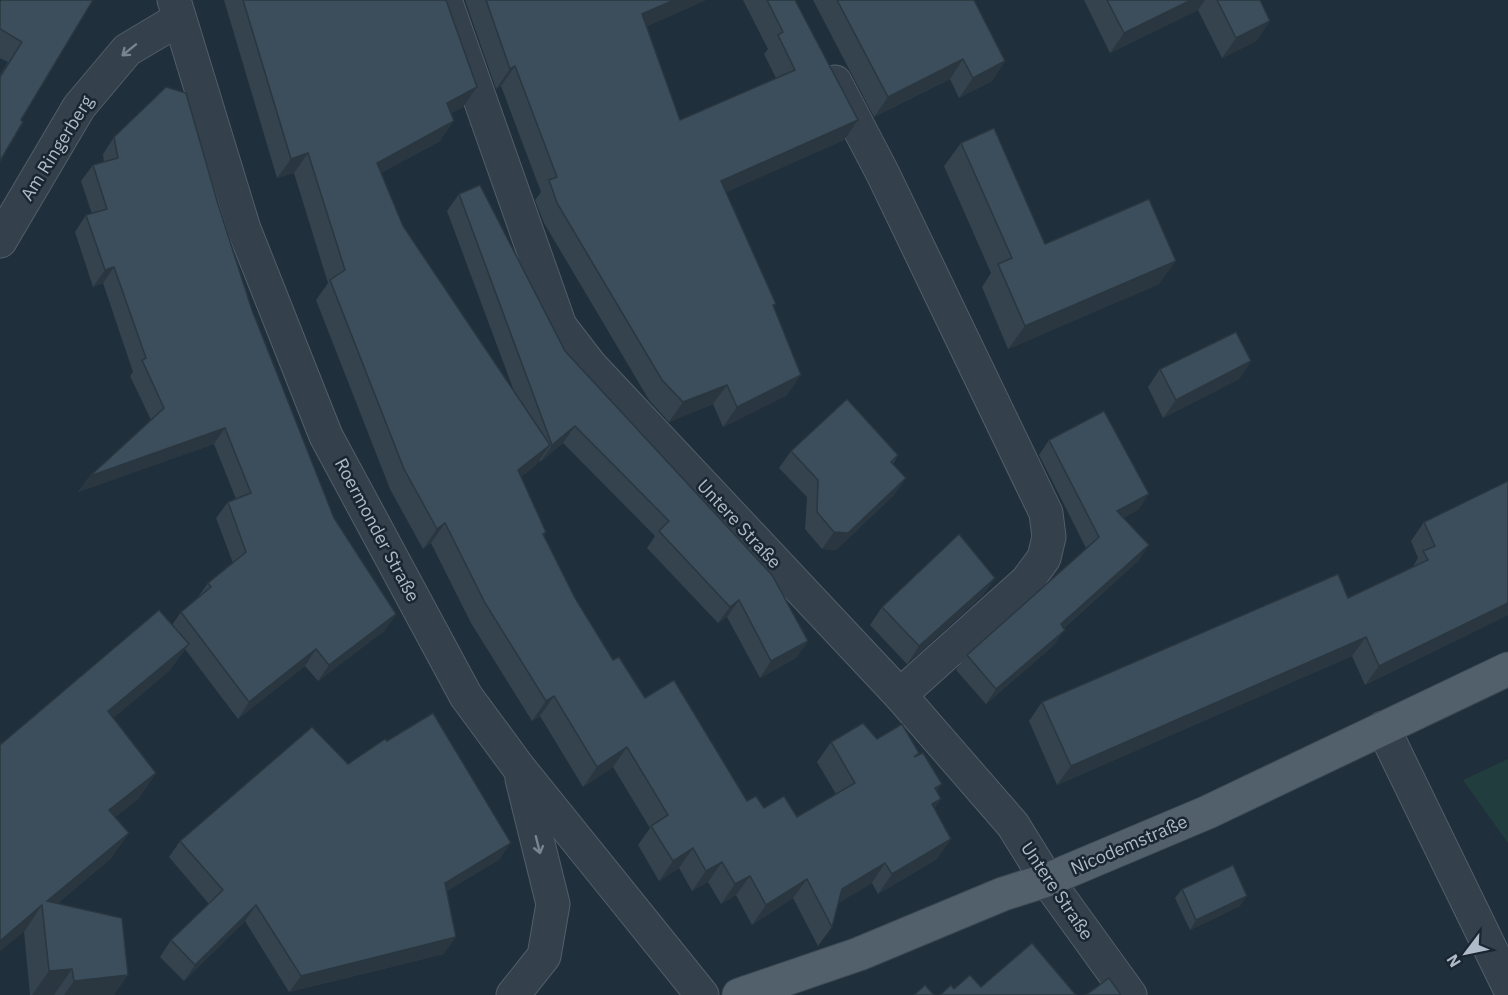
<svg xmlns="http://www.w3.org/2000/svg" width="1508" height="995" viewBox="0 0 1508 995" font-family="'IBM Plex Sans',sans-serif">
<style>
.green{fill:#223d3d}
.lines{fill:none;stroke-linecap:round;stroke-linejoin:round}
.minor-casing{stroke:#525e6a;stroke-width:35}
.major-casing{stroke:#3d4a55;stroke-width:35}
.minor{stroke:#34414c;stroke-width:33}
.major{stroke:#52606c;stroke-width:33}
.wall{fill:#34434e}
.shaded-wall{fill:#2a3740}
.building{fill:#3c4e5b;stroke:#2a3740;stroke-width:1.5}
.oneway{stroke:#788490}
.labels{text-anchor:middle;stroke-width:5;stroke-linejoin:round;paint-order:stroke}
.street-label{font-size:18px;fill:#afbbc8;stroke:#1a2631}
</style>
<rect width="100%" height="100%" fill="#202f3c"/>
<!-- green -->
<path class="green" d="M1508,759V843L1463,780Z"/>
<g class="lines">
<!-- minor casing -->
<g class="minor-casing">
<g id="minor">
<path d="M174,0L244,229L326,436L466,696L519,768L702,995"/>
<path d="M445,0L560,326L590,365L900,695L1013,825L1047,880L1130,995"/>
<path d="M835,82L883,174L1046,513L1049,537L1044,558L1027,581L900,695"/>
<path d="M0,241L79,107L127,50L179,19"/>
<path d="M1383,728L1508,985"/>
<path d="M513,995L544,956L553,904L522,779"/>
</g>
</g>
<!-- major casing -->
<g class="major-casing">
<path id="major" d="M739,995L859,954L1003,894L1047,880L1208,812L1508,669"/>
</g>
<!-- minor -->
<use href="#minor" class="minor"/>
<!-- major -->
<use href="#major" class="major"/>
</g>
<!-- wall -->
<g class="wall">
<path d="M0,0H93L21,120L0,161V75L8,62L0,58Z"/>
<path d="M224,0H446L477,87L463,107L451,113L440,141L381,173L403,226L514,391L447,211L459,194L565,351L808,641L796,658L760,678L727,617L718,623L647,548L655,536L563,443L540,462L539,460L536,465L521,477L546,532L544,535L575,598L613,660L645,698L747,801L764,808L797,817L836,794L817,762L831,742L877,739L919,753L917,756L941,799L934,809L937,859L878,894L872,883L838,903L832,927L818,946L793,898L752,925L736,895L721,904L708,882L692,891L679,868L659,881L638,845L650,828L613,767L583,787L540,716L532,721L471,623L431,543L423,549L390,489L316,300L328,283L294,173L277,178Z"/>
<path d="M465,0H706L647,26L680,120L776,78L764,54L768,49L743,0H795L844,140L726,192L774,307L787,395L723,427L713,404L669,422L649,400L544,223L535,200L541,192L501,86L496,89Z"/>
<path d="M813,0H974L1005,61L992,81L959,98L950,79L874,117Z"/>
<path d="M1084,0H1260L1270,21L1256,41L1222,58L1198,10L1110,53Z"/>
<path d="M114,137L218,204L252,310L334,518L396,614L384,631L318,681L305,666L238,719L185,649L170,670L113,718L156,773L138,799L115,817L129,833L110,859L58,903L114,995H30L24,932L1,744L172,625L181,612L198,597L208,583L233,563L216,518L228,502L236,499L214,444L78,492L90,476L151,420L130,376L133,372L103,283L93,287L75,232L86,215L92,214L81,181L93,165L104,162L103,154Z"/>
<path d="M961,143L1045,244L1159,284L1008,349L982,287L991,273L944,166Z"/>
<path d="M1251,361L1239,379L1163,418L1148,387L1160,369Z"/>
<path d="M1049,440L1139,509L1123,518L1139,560L1064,628L1054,645L986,704L956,670L967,655L1086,548L1039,455Z"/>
<path d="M791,451L898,455L893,464L906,478L894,495L836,550L822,549L805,529L807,497L779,468Z"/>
<path d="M1424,522L1508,615L1365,685L1352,656L1057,785L1029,721L1042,702L1348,598L1412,568L1418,558L1411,541Z"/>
<path d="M995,578L982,596L907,664L870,625L882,607Z"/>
<path d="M387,741L500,859L447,891L444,954L289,992L245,921L184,981L160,957L171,940L209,904L169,857L180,841L348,764Z"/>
<path d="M1182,889L1240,906L1190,930L1175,898Z"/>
</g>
<!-- shaded-wall -->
<g class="shaded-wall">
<path d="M674,0H706L628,34L642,14Z"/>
<path d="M1191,0H1205L1198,10L1110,53L1124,33Z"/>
<path d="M1270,21L1256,41L1222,58L1236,38Z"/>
<path d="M963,59L950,79L874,117L888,97Z"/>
<path d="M1005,61L992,81L959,98L973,78Z"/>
<path d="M515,66L501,86L496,89L510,69Z"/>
<path d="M477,87L463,107L433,122L447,103Z"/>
<path d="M858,120L844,140L707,201L721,181Z"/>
<path d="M454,121L440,141L363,183L377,163Z"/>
<path d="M308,153L294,173L277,178L291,159Z"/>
<path d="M1176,261L1159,284L1008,349L1025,326Z"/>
<path d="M114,267L103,283L93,287L105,270Z"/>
<path d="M1251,361L1239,379L1163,418L1176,400Z"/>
<path d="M801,375L787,395L723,427L737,407Z"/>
<path d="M727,385L713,404L669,422L683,402Z"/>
<path d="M575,426L563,443L540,462L552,445Z"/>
<path d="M225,428L214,444L78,492L90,476Z"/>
<path d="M550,445L536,465L504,490L518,470Z"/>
<path d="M906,478L894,495L836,550L822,549L834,532Z"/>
<path d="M1149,494L1139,509L1107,526L1117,511Z"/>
<path d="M445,523L431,543L423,549L437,529Z"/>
<path d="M1149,545L1139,560L1051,639L1061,624Z"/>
<path d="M995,578L982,596L907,664L919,646Z"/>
<path d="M739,600L727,617L718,623L730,607Z"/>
<path d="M1508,603V615L1365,685L1379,666Z"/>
<path d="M396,614L384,631L318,681L329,665Z"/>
<path d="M1065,630L1054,645L986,704L996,689Z"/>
<path d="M1366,637L1352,656L1057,785L1071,766Z"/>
<path d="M808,641L796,658L760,678L771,661Z"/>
<path d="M189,644L170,670L90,738L108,711Z"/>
<path d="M316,649L305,666L238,719L249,702Z"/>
<path d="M554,696L540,716L532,721L546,701Z"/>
<path d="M627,747L613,767L583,787L597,767Z"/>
<path d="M156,773L138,799L90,837L109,810Z"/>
<path d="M942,784L928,804L935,788Z"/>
<path d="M941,799L927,819L932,804Z"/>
<path d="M129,833L110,859L43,915L47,901Z"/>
<path d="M951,839L937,859L878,894L892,874Z"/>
<path d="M511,843L500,859L434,899L445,883Z"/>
<path d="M693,848L679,868L659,881L673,861Z"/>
<path d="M722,862L708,882L692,891L706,871Z"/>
<path d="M885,863L872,883L828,909L842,889Z"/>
<path d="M750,876L736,895L721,904L735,884Z"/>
<path d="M807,879L793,898L752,925L766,905Z"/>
<path d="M1247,896L1240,906L1190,930L1196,920Z"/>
<path d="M42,905L24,932L0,951V941Z"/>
<path d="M256,905L245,921L184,981L195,965Z"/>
<path d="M456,937L444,954L289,992L301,976Z"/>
<path d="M72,969L54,995H32L49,971Z"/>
<path d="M128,975L114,995H64L74,981Z"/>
</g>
<!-- building -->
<g class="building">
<path d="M1,0H93L21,120L23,122L0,161V77L22,42L0,29V2Z"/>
<path d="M243,0H446L477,87L447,103L454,121L377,163L403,226L550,445L518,470L546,532L543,534L575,598L613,660L619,657L645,698L674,680L747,801L756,796L764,808L784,796L797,817L855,783L831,742L863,723L877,739L902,724L919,753L914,757L923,753L942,784L935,788L941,799L932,804L951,839L892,874L885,863L842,889L832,927L807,879L766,905L750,876L735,884L722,862L706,871L693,848L673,861L651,826L668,815L627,747L597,767L554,696L546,701L485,603L445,523L437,529L404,469L330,280L345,270L308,153L291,159Z"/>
<path d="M486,0H674L642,14L680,120L795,70L778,35L783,32L767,0H795L858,120L721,181L776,304L773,305L801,375L737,407L727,385L683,402L662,380L557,203L549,180L557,177L515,66L510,69Z"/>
<path d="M837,0H974L1005,61L973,78L963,59L888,97Z"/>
<path d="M1107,0H1191L1124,33Z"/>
<path d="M1217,0H1260L1270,21L1236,38Z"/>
<path d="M166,87L186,93L218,204L252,310L334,518L396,614L329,665L316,649L249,702L181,612L211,587L208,583L246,552L228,502L251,493L225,428L90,476L164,408L142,360L146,358L114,267L105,270L86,215L107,209L93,165L118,158L114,137Z"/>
<path d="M994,128L1045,244L1149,199L1176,261L1025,326L998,264L1012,258L961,143Z"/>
<path d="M480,185L565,351L772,575L808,641L771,661L739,600L730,607L659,531L669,521L575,426L552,445L459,194Z"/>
<path d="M1236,332L1251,361L1176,400L1160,369Z"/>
<path d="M847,399L898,455L891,462L906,478L848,533L834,532L817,512L818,480L791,451Z"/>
<path d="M1104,411L1149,494L1117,511L1149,545L1061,624L1065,630L996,689L967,655L1099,537L1049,440Z"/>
<path d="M1508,481V603L1379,666L1366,637L1071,766L1042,702L1338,574L1348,598L1428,560L1423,551L1435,546L1424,522Z"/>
<path d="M959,534L995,578L919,646L882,607Z"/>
<path d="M159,610L189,644L108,711L156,773L109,810L129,833L47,901L122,918L128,975L74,981L72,969L49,971L42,905L0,941V743L1,744Z"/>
<path d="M433,713L511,843L445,883L456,937L301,976L256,905L195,965L171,940L223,890L180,841L312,727L348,764L385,739L387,741Z"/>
<path d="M1233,865L1247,896L1196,920L1182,889Z"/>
<path d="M1032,943L1076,995H940L951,985L954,989L970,975L981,987Z"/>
<path d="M1109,978L1121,995H1086Z"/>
<path d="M925,985L934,995H914Z"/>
</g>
<!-- one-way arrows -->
<defs><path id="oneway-shaft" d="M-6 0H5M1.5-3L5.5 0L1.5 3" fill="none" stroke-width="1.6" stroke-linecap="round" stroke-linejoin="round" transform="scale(1.5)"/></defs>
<g class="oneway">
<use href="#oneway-shaft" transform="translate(129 50) rotate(141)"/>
<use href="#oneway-shaft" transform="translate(538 845) rotate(76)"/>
</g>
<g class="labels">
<!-- street labels -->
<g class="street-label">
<text transform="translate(57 148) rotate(-58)" y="6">Am Ringerberg</text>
<text transform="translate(739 524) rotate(47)" y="6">Untere Straße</text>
<text transform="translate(377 530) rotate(62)" y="6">Roermonder Straße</text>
<text transform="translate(1129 845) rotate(-23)" y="6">Nicodemstraße</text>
<text transform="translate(1057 891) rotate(56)" y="6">Untere Straße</text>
</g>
</g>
<!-- north arrow -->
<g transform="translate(1466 953) rotate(238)" stroke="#1a2631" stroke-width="4.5" paint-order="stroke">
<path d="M0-4.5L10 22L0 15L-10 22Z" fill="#afbbc8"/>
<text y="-9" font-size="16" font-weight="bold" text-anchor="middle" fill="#afbbc8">N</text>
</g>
</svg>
